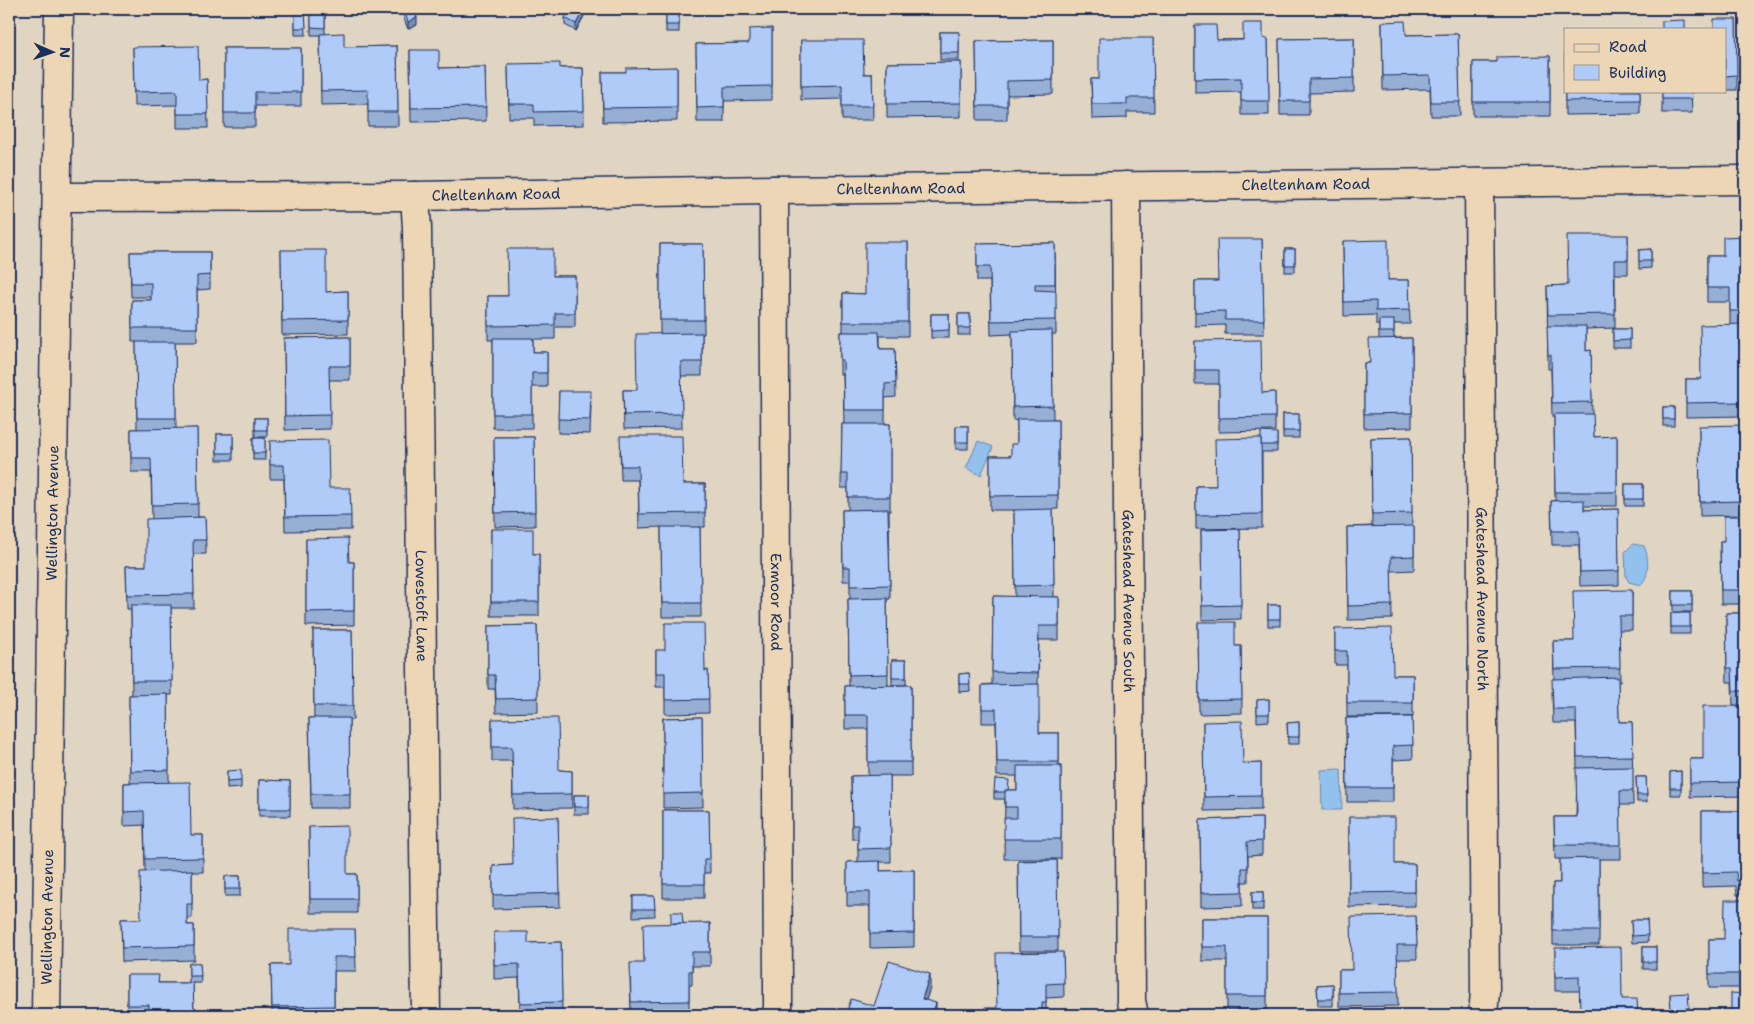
<svg xmlns="http://www.w3.org/2000/svg" width="1754" height="1024" viewBox="0 0 1754 1024" font-family="'Shantell Sans',sans-serif">
<style>
.water{fill:#92c1ed;stroke:#6287b4}
.lines{fill:none;stroke-linecap:round;stroke-linejoin:round}
.minor-casing{stroke:#1b2f5e;stroke-width:31}
.minor{stroke:#ecd6b5;stroke-width:28}
.wall{fill:#98afd5;stroke:#1b2f5e}
.shaded-wall{fill:#7c8eae;stroke:#1b2f5e}
.building{fill:#b1cbf8;stroke:#1b2f5e}
.labels{text-anchor:middle;stroke-width:4;stroke-linejoin:round;paint-order:stroke}
.street-label{font-size:15px;fill:#1b2f5e;stroke:#ecd6b5}
</style>
<rect width="100%" height="100%" fill="#e0d4c2"/>
<filter id="ink" filterUnits="userSpaceOnUse"><feTurbulence type="fractalNoise" baseFrequency=".02" numOctaves="2"/><feDisplacementMap in="SourceGraphic" scale="10" xChannelSelector="R" yChannelSelector="G"/><feConvolveMatrix kernelMatrix="1 2 1 2 8 2 1 2 1" color-interpolation-filters="sRGB"/></filter>
<g filter="url(#ink)">
<!-- water -->
<g class="water">
<path d="M978,441L993,447L981,475L966,468Z"/>
<path d="M1633,544L1644,546C1649,557 1650,578 1640,585L1629,582L1626,577L1625,552Z"/>
<path d="M1341,769L1342,810H1322L1321,770Z"/>
</g>
<g class="lines">
<!-- minor casing -->
<g class="minor-casing">
<g id="minor">
<path id="s1" d="M1479,183L1485,992L1483,1015"/>
<path id="s2" d="M1126,186L1131,1001L1134,1015"/>
<path id="s3" d="M774,190L778,984V1008L776,1015"/>
<path id="s4" d="M415,196L417,228L426,1015"/>
<path id="s5" d="M57,197L415,196L774,190L1745,180"/>
<path id="s6" d="M46,1015L59,9"/>
</g>
</g>
<!-- minor -->
<use href="#minor" class="minor"/>
</g>
<!-- wall -->
<g class="wall">
<path d="M295,9H305L306,35H295Z"/>
<rect x="666" y="9" width="13" height="23"/>
<path d="M311,11H325V33L344,47L397,46L398,126H368V104L321,105L320,35H311Z"/>
<path d="M404,11L417,25L408,29L404,19Z"/>
<path d="M584,16L576,31L565,25V18Z"/>
<path d="M1736,19L1737,90H1725V29Z"/>
<path d="M1382,22L1406,35L1458,34L1460,116H1431L1430,89L1383,90Z"/>
<path d="M1195,25L1217,40L1268,39L1269,115H1241V92L1195,93Z"/>
<path d="M772,28V100L724,101V122H697L696,44L749,43Z"/>
<rect x="940" y="32" width="19" height="28"/>
<path d="M1153,38L1154,112H1127V118L1092,119L1091,79H1099Z"/>
<path d="M1354,38V92L1309,93V115H1280L1279,39Z"/>
<path d="M801,40L864,74H872L873,120H842V99L801,100Z"/>
<path d="M1053,40V94L1007,95V120H977L976,41Z"/>
<path d="M133,47L199,80L207,79L208,128H177V105L134,106Z"/>
<path d="M224,48H301V106H255V127H224Z"/>
<path d="M410,50L439,68L485,67L486,121L411,122Z"/>
<path d="M1565,53L1640,91V114L1565,115Z"/>
<path d="M1550,56V116H1473V62H1497Z"/>
<path d="M961,62V117L887,118V63Z"/>
<path d="M508,64L560,68H583L584,125L534,126V118H509Z"/>
<path d="M677,67V121L603,122L602,72H626Z"/>
<path d="M1662,91H1691L1692,113H1662Z"/>
<path d="M1628,235V274H1615V328L1586,329V351L1591,350L1592,414L1594,437L1617,436V506H1584V510L1618,509L1619,585L1580,586L1579,545H1552L1551,501H1555L1554,417H1552L1551,369H1548L1547,286L1567,285Z"/>
<path d="M1745,236V367H1744V416L1686,417V379H1700L1730,325V302H1707V256H1723Z"/>
<path d="M1262,239L1264,334H1225V325L1195,326V281H1217Z"/>
<path d="M1343,241L1388,280H1409L1410,324H1394V338H1412V427L1364,428V363H1370L1379,338V325H1376V315L1344,316Z"/>
<path d="M908,242V336H880V349H895L896,397L885,398V424H890V511H889L890,599H887L888,686L911,685V776H890L891,862H880V871L914,870V947L870,948V906H847V862H858V839H852L851,776H868V729H845V686H849L848,599H850V581H843L842,510H848V488H841L842,424H844L843,374H840V332H843V293L865,294Z"/>
<path d="M1055,243L1056,334H1052L1053,419H1058V509H1053L1054,597H1059V640H1039L1038,684L1039,733H1059V766H1061V859H1004L1005,799H994V792L1009,790H1017V776H997L996,723H982V685L992,684L993,596L1015,597L1014,510H990V456H1011L1017,444V420L1013,421L1012,334L991,335L990,281H977V244Z"/>
<path d="M660,244H703L704,334H702V376H681L682,428L624,429L623,390H636L660,334Z"/>
<rect x="1285" y="249" width="10" height="23"/>
<path d="M1651,249V268L1639,269V250Z"/>
<path d="M281,250L326,292L348,291V334L282,335Z"/>
<path d="M130,252H210V289L197,290V342H175L176,429L197,428L198,517H205L206,554H193L194,608H171L172,695H168L169,782L191,835H203V872H192V918H187V925H194V960L122,962L121,919H141L145,871L144,825L124,826V783H130L129,695H132L131,609H127L126,566H146L152,518L151,472H131V429H137L136,342H132V300H151V297H131Z"/>
<path d="M553,276H575V327H555V339H533V352H547V387H532V428H493V340H488V296H507Z"/>
<rect x="931" y="314" width="18" height="24"/>
<rect x="958" y="314" width="12" height="21"/>
<rect x="1613" y="329" width="17" height="19"/>
<path d="M350,337V380H329L330,429L285,430L284,338Z"/>
<path d="M1195,341L1262,393L1275,392V431L1219,432V384H1195Z"/>
<path d="M559,391L591,405L590,434L558,433Z"/>
<rect x="1663" y="407" width="11" height="19"/>
<rect x="1283" y="414" width="16" height="24"/>
<rect x="255" y="418" width="12" height="19"/>
<rect x="956" y="426" width="12" height="23"/>
<path d="M1699,426L1744,473H1745V515L1700,516Z"/>
<path d="M1277,433V452H1262V528L1196,529V486H1216L1261,438Z"/>
<rect x="217" y="434" width="16" height="26"/>
<path d="M494,437H534L535,526L495,527Z"/>
<path d="M1411,437L1412,526H1414V570L1391,571L1392,619L1348,620L1347,527L1372,526L1371,438Z"/>
<rect x="253" y="438" width="12" height="22"/>
<path d="M270,441L351,516V530L285,531L284,479H270Z"/>
<path d="M620,450L683,484H705V527H700L701,617H662L661,527L639,528L638,480H621Z"/>
<rect x="1625" y="484" width="18" height="22"/>
<path d="M1745,516V604H1721L1720,541H1724Z"/>
<path d="M491,529L533,554H539V616H491Z"/>
<path d="M1240,529L1241,619L1202,620L1201,530Z"/>
<path d="M306,539L349,562H354V625L306,626Z"/>
<path d="M1632,590V630H1619L1620,682H1618L1619,722H1632L1633,805H1620L1621,859H1599V945H1553V883H1560V859H1555L1554,817H1576L1577,768L1576,723H1553L1552,693L1554,679L1553,641H1573Z"/>
<rect x="1673" y="591" width="19" height="21"/>
<rect x="1268" y="605" width="12" height="21"/>
<rect x="1671" y="613" width="19" height="21"/>
<path d="M1726,613H1745V705H1733L1732,682H1727Z"/>
<path d="M1198,622L1235,646H1241L1242,713L1199,714Z"/>
<path d="M537,625L538,712L496,713L495,689H488V626Z"/>
<path d="M1335,629L1393,675H1413V717H1347V665H1335Z"/>
<path d="M313,630H352L353,720H349L350,808H311L309,718H314Z"/>
<path d="M656,650L705,671L708,670L709,713L665,714V687H656Z"/>
<rect x="892" y="660" width="14" height="25"/>
<path d="M969,673L970,691L959,692V674Z"/>
<path d="M1269,699V721L1257,722V700Z"/>
<path d="M1745,706V796L1690,797V759H1703Z"/>
<path d="M702,717L703,807L663,808V718Z"/>
<path d="M1412,717L1413,759L1393,760V802H1347L1346,718Z"/>
<path d="M492,719L559,770L572,771V808L513,809L512,761H492Z"/>
<path d="M1203,722L1243,764L1261,763V810L1204,811Z"/>
<path d="M1299,722V744H1288L1287,723Z"/>
<path d="M227,771L241,781V788L227,789Z"/>
<path d="M1681,771V795H1670V772Z"/>
<path d="M1636,777H1646L1647,802H1637Z"/>
<path d="M259,780L290,781V816H259Z"/>
<rect x="574" y="795" width="15" height="19"/>
<path d="M663,810H709L710,873H704V898H663Z"/>
<path d="M1702,811H1745V895H1737L1736,886L1702,887Z"/>
<path d="M558,817L560,907L493,909V866L512,865Z"/>
<path d="M1349,817L1395,864H1415V906L1349,907Z"/>
<path d="M1262,818V855L1248,856V882H1242V906L1201,907L1200,820Z"/>
<path d="M309,827L347,874H357V913H310Z"/>
<path d="M1057,860L1058,951H1019L1018,861Z"/>
<rect x="225" y="876" width="15" height="20"/>
<rect x="1252" y="892" width="11" height="18"/>
<path d="M633,896H654L655,916L633,917Z"/>
<path d="M1745,900V988H1709V939H1724Z"/>
<path d="M1416,916L1417,959H1397L1398,1006L1339,1007V970H1351Z"/>
<path d="M1202,918H1267V1010L1227,1011V961H1202Z"/>
<path d="M1631,920H1647L1648,942L1632,943Z"/>
<path d="M710,923V966H692V985H689V1015H631L630,977L683,924Z"/>
<path d="M355,929L356,971H334V1015H272L271,965H289Z"/>
<path d="M494,932L528,943L561,942L562,1015H520L519,978L494,979Z"/>
<rect x="1643" y="947" width="13" height="22"/>
<path d="M1555,948L1622,999L1638,1015L1579,991H1555Z"/>
<path d="M1063,952L1064,997L1046,998V1015H984L997,1008Z"/>
<path d="M189,963H200L201,983H193L194,1015H127V975L159,983H189Z"/>
<path d="M1333,984V1006H1318L1317,985Z"/>
<path d="M1670,994L1689,1008V1015H1671Z"/>
</g>
<!-- shaded-wall -->
<g class="shaded-wall">
<path d="M584,9V16L576,31V24Z"/>
<path d="M417,17V25L408,29V22Z"/>
<path d="M930,974V988L922,1013V999Z"/>
<path d="M936,1003V1015H932Z"/>
</g>
<!-- building -->
<g class="building">
<path d="M295,9H305L306,28H295Z"/>
<path d="M409,9H413L417,17L408,22L404,11Z"/>
<path d="M570,9H584L576,24L565,18Z"/>
<rect x="666" y="9" width="13" height="16"/>
<path d="M311,11H325V28L311,27Z"/>
<path d="M1714,19H1736L1737,75L1725,76V29H1714Z"/>
<path d="M1685,20V29H1662V21Z"/>
<path d="M1405,21L1406,35L1458,34L1460,102H1431L1430,75L1383,76L1382,22Z"/>
<path d="M1243,23H1263V38L1268,39L1269,101H1241V78L1195,79V25H1216L1217,40H1243Z"/>
<path d="M772,28V86L724,87V107L697,108L696,44L749,43V29Z"/>
<rect x="940" y="32" width="19" height="21"/>
<path d="M344,33V47L397,46L398,112H368V90L321,91L320,34Z"/>
<path d="M1099,38H1153L1154,98H1127V104H1092L1091,79H1099Z"/>
<path d="M1354,38V78L1309,79V101H1280L1279,39Z"/>
<path d="M801,40H863L864,74H872L873,106H842V85L801,86Z"/>
<path d="M1053,40V80L1007,81V106H977L976,41Z"/>
<path d="M198,46L199,80L207,79L208,114H177V91L134,92L133,47Z"/>
<path d="M224,48H301V92H255V113H224Z"/>
<path d="M410,50H439V68L485,67L486,107L411,108Z"/>
<path d="M1565,53V91H1640V100L1565,101Z"/>
<path d="M1550,56V102H1473V62H1497V57Z"/>
<path d="M961,62V103L887,104V63Z"/>
<path d="M560,63V68H583L584,111L534,112V104H509L508,64Z"/>
<path d="M677,67V107L603,108L602,72H626V68Z"/>
<path d="M1662,91H1691L1692,99H1662Z"/>
<path d="M1567,235H1628V260H1614L1615,314L1548,315L1547,286L1568,285Z"/>
<path d="M1745,236V311H1730V288H1707V256H1723V237Z"/>
<path d="M1217,239H1262L1264,320H1225V311L1195,312V281H1218Z"/>
<path d="M1388,240V280H1409L1410,310L1376,311V301L1344,302L1343,241Z"/>
<path d="M865,242H908V322H843V293L865,294Z"/>
<path d="M1055,243V284H1035V290L1056,291V320L991,321L990,267H977V244Z"/>
<path d="M660,244H703L704,320H660Z"/>
<path d="M507,249H553V276H575V313H555V325L488,326V296H508Z"/>
<rect x="1285" y="249" width="10" height="16"/>
<path d="M1651,249V261H1639V250Z"/>
<path d="M281,250H326V292L348,291V320L282,321Z"/>
<path d="M130,252H210V275L197,276V328H132V300H151V283H131Z"/>
<path d="M931,314H949V330L931,331Z"/>
<rect x="958" y="314" width="12" height="14"/>
<rect x="1379" y="320" width="15" height="12"/>
<path d="M1745,324V353H1743L1744,402L1686,403V379H1701L1700,325Z"/>
<path d="M1547,326H1586V351L1591,350L1592,402L1552,403L1551,355H1548Z"/>
<path d="M1613,329H1630V340L1613,341Z"/>
<path d="M1052,330L1053,406L1013,407L1012,331Z"/>
<path d="M840,332H879L880,349H895L896,383L885,384V410H844L843,360H840Z"/>
<path d="M702,333V362H681L682,414L624,415L623,390H637L636,334Z"/>
<path d="M350,337V366H329L330,415L285,416L284,338Z"/>
<path d="M493,338H533V352H547V373H532V414H493Z"/>
<path d="M1412,338V413L1364,414V363H1370L1369,339Z"/>
<path d="M1261,340L1262,393L1275,392V417L1219,418V370H1195V341Z"/>
<path d="M136,342H175L176,418H137Z"/>
<path d="M559,391H591L590,420L558,419Z"/>
<rect x="1663" y="407" width="11" height="12"/>
<rect x="1283" y="414" width="16" height="17"/>
<path d="M1554,414H1593L1594,437L1617,436V492H1555Z"/>
<rect x="255" y="418" width="12" height="12"/>
<path d="M1017,419H1058V495L990,496V456H1011V444H1017Z"/>
<path d="M842,424H890V497H848V474H841Z"/>
<path d="M1743,425L1744,473H1745V501L1700,502L1699,426Z"/>
<rect x="956" y="426" width="12" height="16"/>
<path d="M197,428L198,504L152,505L151,458H131V429Z"/>
<path d="M1261,432L1277,433V445H1261Z"/>
<rect x="217" y="434" width="16" height="19"/>
<path d="M620,436H682L683,484H705V513L639,514L638,466H621Z"/>
<path d="M494,437H534L535,512L495,513Z"/>
<path d="M1411,437L1412,513L1372,514L1371,438Z"/>
<rect x="253" y="438" width="12" height="15"/>
<path d="M1261,438L1262,514L1196,515V486H1216L1215,439Z"/>
<path d="M328,440L329,488H350L351,516L285,517L284,465H270V441Z"/>
<rect x="1625" y="484" width="18" height="15"/>
<path d="M1584,500V510L1618,509L1619,571L1580,572L1579,531H1552L1551,501Z"/>
<path d="M888,509L890,585L850,586V567H843L842,510Z"/>
<path d="M1053,509L1054,585L1015,586L1014,510Z"/>
<path d="M1724,516H1745V590H1721L1720,541H1724Z"/>
<path d="M205,517L206,540H193L194,594L127,595L126,566H146V519Z"/>
<path d="M1414,526V556L1391,557L1392,605L1348,606L1347,527Z"/>
<path d="M661,527H700L701,603H662Z"/>
<path d="M491,529H533V554H539V602H491Z"/>
<path d="M1240,529L1241,605L1202,606L1201,530Z"/>
<path d="M348,538L349,562H354V611L306,612V539Z"/>
<path d="M1632,590V616H1619L1620,668L1554,669L1553,641H1574L1573,591Z"/>
<rect x="1673" y="591" width="19" height="14"/>
<path d="M993,596L1059,597V626H1039L1038,673L992,672Z"/>
<path d="M887,598L888,674L849,675L848,599Z"/>
<path d="M131,605H171L172,681H132Z"/>
<rect x="1268" y="605" width="12" height="14"/>
<rect x="1671" y="613" width="19" height="14"/>
<path d="M1726,613H1745V691H1733L1732,668H1727Z"/>
<path d="M1198,622H1235V646H1241L1242,699L1199,700Z"/>
<path d="M665,623H704L705,671L708,670L709,699L665,700V673H656V650H665Z"/>
<path d="M537,625L538,698L496,699L495,675H488V626Z"/>
<path d="M1392,628L1393,675H1413V703H1347V651H1335V629Z"/>
<path d="M313,630H352L353,706H314Z"/>
<rect x="892" y="660" width="14" height="18"/>
<path d="M969,673L970,684H959V674Z"/>
<path d="M1618,677L1619,722H1632L1633,756L1577,757L1576,709H1553L1552,679Z"/>
<path d="M1039,684V733H1059V762H997L996,709H982V685Z"/>
<path d="M911,685V762H868V715H845V686Z"/>
<path d="M168,694L169,770L130,771L129,695Z"/>
<path d="M1269,699V714H1257V700Z"/>
<path d="M1703,706H1745V782L1690,783V759H1703Z"/>
<path d="M702,717L703,793L663,794V718Z"/>
<path d="M1412,717L1413,745L1393,746V788H1347L1346,718Z"/>
<path d="M309,718H349L350,794H311Z"/>
<path d="M558,718L559,770L572,771V794L513,795L512,747H492V719Z"/>
<path d="M1242,721L1243,764L1261,763V796L1204,797L1203,722Z"/>
<path d="M1299,722V737H1288L1287,723Z"/>
<path d="M1017,766H1061V839H1004V818H1017V807H1005V790H1017Z"/>
<path d="M1633,767V791H1620L1621,845H1555L1554,817H1577L1576,768Z"/>
<path d="M241,770V781L227,782V771Z"/>
<path d="M1681,771V788H1670V772Z"/>
<path d="M890,775L891,848L858,849V825H852L851,776Z"/>
<path d="M1636,777H1646L1647,795H1637Z"/>
<path d="M995,779L1009,780L1008,790H1005V792H994Z"/>
<path d="M259,780L290,781V809H259Z"/>
<path d="M190,782L191,835H203V858L145,859L144,811L124,812V783Z"/>
<rect x="574" y="795" width="15" height="12"/>
<path d="M663,810H709L710,859H704V884H663Z"/>
<path d="M1702,811H1745V881H1737L1736,872L1702,873Z"/>
<path d="M558,817L560,893L493,895V866L513,865L512,818Z"/>
<path d="M1349,817H1395V864H1415V892L1349,893Z"/>
<path d="M1262,818V841L1247,842L1248,868H1242V892L1201,893L1200,820Z"/>
<path d="M347,826V874H357V899H310L309,827Z"/>
<path d="M1599,858V931H1553V883H1560V859Z"/>
<path d="M1057,860L1058,937H1019L1018,861Z"/>
<path d="M880,861V871L914,870V933L870,934V892H847V862Z"/>
<path d="M192,870V904H187V925H194V946L122,948L121,919H141L140,872Z"/>
<rect x="225" y="876" width="15" height="13"/>
<rect x="1252" y="892" width="11" height="11"/>
<path d="M633,896H654L655,909H633Z"/>
<path d="M1725,900H1745V974H1709V939H1724Z"/>
<path d="M671,912H682L683,923H671Z"/>
<path d="M1416,916L1417,945H1397L1398,992L1339,993V970H1352L1351,917Z"/>
<path d="M1202,918H1267V996H1227V947H1202Z"/>
<path d="M1631,920H1647L1648,935L1632,936Z"/>
<path d="M710,923V952H692V971H689V1001L631,1002L630,963H644L643,924Z"/>
<path d="M289,929H355L356,957H334V1006L272,1007L271,965H289Z"/>
<path d="M494,932H528V943L561,942L562,1002L520,1003L519,964L494,965Z"/>
<path d="M1621,947L1622,999H1637L1638,1015H1580L1579,976L1555,977V948Z"/>
<rect x="1643" y="947" width="13" height="15"/>
<path d="M1063,952L1064,983L1046,984V1002H1042V1015H984V1008H997L996,953Z"/>
<path d="M889,961L930,974L922,999L936,1003L932,1015H846L851,999L874,1006Z"/>
<path d="M189,963H200L201,976H189Z"/>
<path d="M127,975H159L158,983H193L194,1015H149V1005H127Z"/>
<path d="M1333,984V999H1318L1317,985Z"/>
<path d="M1688,993L1689,1008L1671,1009L1670,994Z"/>
<path d="M1731,993L1745,994V1015H1731Z"/>
</g>
</g>
<g class="labels">
<!-- street labels -->
<g class="street-label">
<text dy="5" stroke="none"><textPath href="#s5" startOffset="1249">Cheltenham Road</textPath></text>
<text dy="5" stroke="none"><textPath href="#s5" startOffset="844">Cheltenham Road</textPath></text>
<text dy="5" stroke="none"><textPath href="#s5" startOffset="439">Cheltenham Road</textPath></text>
<text dy="5" stroke="none"><textPath href="#s6" startOffset="502">Wellington Avenue</textPath></text>
<text dy="5" stroke="none"><textPath href="#s1" startOffset="416">Gateshead Avenue North</textPath></text>
<text dy="5" stroke="none"><textPath href="#s2" startOffset="415">Gateshead Avenue South</textPath></text>
<text dy="5" stroke="none"><textPath href="#s3" startOffset="412">Exmoor Road</textPath></text>
<text dy="5" stroke="none"><textPath href="#s4" startOffset="410">Lowestoft Lane</textPath></text>
<text dy="5" stroke="none"><textPath href="#s6" startOffset="98">Wellington Avenue</textPath></text>
</g>
</g>
<!-- margin -->
<rect width="1754" height="1024" fill="none" stroke="#ecd6b5" stroke-width="30"/>
<rect x="15" y="15" width="1724" height="994" fill="none" stroke="#1b2f5e" stroke-width="2" filter="url(#ink)"/>
<!-- legend -->
<rect x="1564" y="28" width="162" height="65" fill="#ecd6b5" stroke="#989392"/>
<rect x="1574" y="44" width="25" height="8" fill="#ecd6b5" stroke="#989392"/>
<text x="1609" y="52" font-size="15" fill="#1b2f5e">Road</text>
<rect x="1574" y="65" width="25" height="15" fill="#b1cbf8" stroke="#989392"/>
<text x="1609" y="78" font-size="15" fill="#1b2f5e">Building</text>
<!-- north arrow -->
<g transform="translate(52 52) rotate(92)" stroke="#ecd6b5" stroke-width="4" paint-order="stroke">
<path d="M0-4L9 19L0 12L-9 19Z" fill="#1b2f5e"/>
<text y="-8" font-size="14" font-weight="bold" text-anchor="middle" fill="#1b2f5e">N</text>
</g>
</svg>
